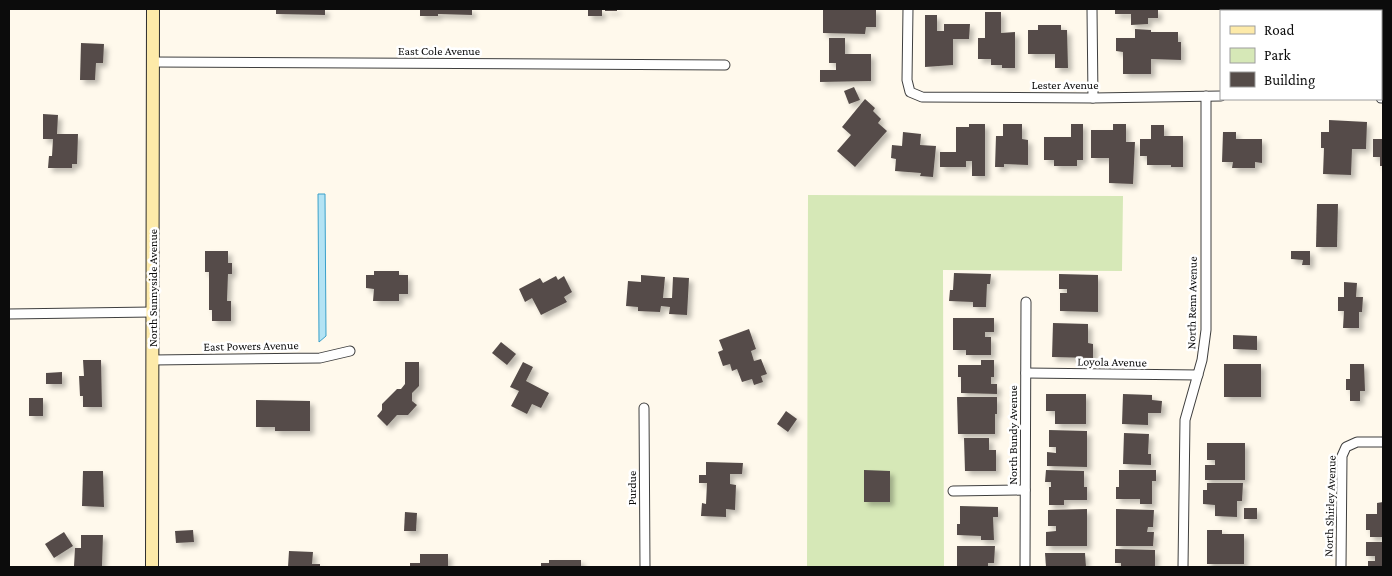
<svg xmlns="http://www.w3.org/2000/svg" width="1392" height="576" viewBox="0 0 1392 576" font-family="'Crimson Pro',serif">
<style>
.green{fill:#d6e8b7}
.water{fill:#b3e3f4;stroke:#3ba0c9}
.building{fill:#554c49;filter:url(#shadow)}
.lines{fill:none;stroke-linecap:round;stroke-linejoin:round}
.minor-casing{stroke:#3f3f3f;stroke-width:11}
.secondary-casing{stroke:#2e2e2e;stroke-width:14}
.minor{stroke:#fff;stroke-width:9}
.secondary{stroke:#fdeaa9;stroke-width:12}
.labels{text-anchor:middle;stroke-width:5;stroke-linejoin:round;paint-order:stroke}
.street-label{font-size:12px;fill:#0c0c0c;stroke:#fff}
</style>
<defs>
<filter id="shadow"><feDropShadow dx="4" dy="4" stdDeviation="2.5" flood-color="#0004"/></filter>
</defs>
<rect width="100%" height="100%" fill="#fff9ec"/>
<!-- green -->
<path class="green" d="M808,195L1123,196L1122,271L943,270L944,567H807Z"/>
<!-- water -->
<path class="water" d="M318,194H325L326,336L319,342Z"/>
<!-- building -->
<g class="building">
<path d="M276,9H325V15L276,14Z"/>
<path d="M420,9H472V15L438,14V16H420Z"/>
<rect x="588" y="9" width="14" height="7"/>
<rect x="605" y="9" width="12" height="2"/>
<path d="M823,9H876V27H866L865,34L823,33Z"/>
<path d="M1115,9H1158V18H1148V24L1131,25V14H1115Z"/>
<path d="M985,12H1001V33L1015,32V68H1002V65H991V59H978V38H985Z"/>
<path d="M925,15H937V31H944V24H970L969,39H953V65L925,67Z"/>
<path d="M1038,25H1061V30H1067L1068,68H1055V54H1028V30H1038Z"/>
<path d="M1135,29L1151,30V32H1178V42H1181V60L1151,59V74H1123V52L1116,51V38H1135Z"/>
<path d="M829,38H845V54H871V81L820,82V70H836V63H829Z"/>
<path d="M81,43L104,44L103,63H96L95,80H80Z"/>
<path d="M854,87L860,100L849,104L844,91Z"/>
<path d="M865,99L875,108L873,111L881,119L878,123L887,131L855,167L837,151L851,135L842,127Z"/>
<path d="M43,114L58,115L57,134H78L77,164H72V168H48L49,156H52L53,139H43Z"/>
<path d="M1329,120L1367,122L1366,149H1352L1351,175L1323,174L1324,148H1321V132H1329Z"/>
<path d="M969,124H985V176H972V161H966V167H940V152H956V127H969Z"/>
<path d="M1003,124H1022V139L1028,140V165L1004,164V167H995L996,136H1003Z"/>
<path d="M1071,124H1083V160H1077V166H1054V160H1044V137H1071Z"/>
<path d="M1113,124H1126V142H1135L1133,184L1109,183V158H1091V130H1113Z"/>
<path d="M1151,125H1164V136H1183V167H1171V165H1147V156H1140V139H1151Z"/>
<path d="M903,132L921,134L920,145L936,146L933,177L920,176L921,173L895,171L896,159L891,158L892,145L902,146Z"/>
<path d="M1223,132H1236V139H1262V163L1255,162V168H1232L1233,162H1222Z"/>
<path d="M1373,139H1383V166H1380V157H1373Z"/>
<path d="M1317,204H1338L1337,247H1316Z"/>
<path d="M205,251H228V263H232V274H228L227,301H231V321H212V310H209V272H205Z"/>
<path d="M1291,251H1310V265H1302L1303,260L1291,259Z"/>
<path d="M374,271H399V275H408V294H399V301H373L374,289L366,288V275H374Z"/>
<path d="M954,273L991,274L990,284H987L986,307H973V302L949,301L950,290H953Z"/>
<path d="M1059,274L1098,275V312L1060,311V293H1067V289H1059Z"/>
<path d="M641,275L665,277L663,298H672L673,277L689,278L687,315L669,314L670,307L661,306L660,312L638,311V307L626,306L628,281L641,282Z"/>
<path d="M556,276L558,280L564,276L572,292L564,297L567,302L541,315L532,298L525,302L519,289L540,278L543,283Z"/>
<path d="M1344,282L1357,283L1356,297H1363L1362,312H1359V328H1343L1344,311H1338V297H1344Z"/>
<path d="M953,318H994V332H985V337H991V355H966V350H953Z"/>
<path d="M1053,323L1088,324V343L1093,344V358L1052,357Z"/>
<path d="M749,329L756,349L751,351L754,361L761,359L767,374L761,376L763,382L754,385L752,379L742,382L737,369L732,371L730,364L723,366L718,352L723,350L719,340Z"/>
<path d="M1233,335L1257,336V350L1233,349Z"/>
<path d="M501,342L516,354L507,365L492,353Z"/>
<path d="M83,360H101L102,407H83V396H80L79,376H84Z"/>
<path d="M981,360H994V377H991V384H997V394L961,393V377H958V365H981Z"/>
<path d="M405,362H419V386L412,393V401L417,405L408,415H397L387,426L377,416L382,410V404L397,389H401L405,384Z"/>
<path d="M523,362L533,367L526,381L549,393L541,408L532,404L527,414L511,406L519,391L510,387Z"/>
<rect x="1224" y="364" width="37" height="33"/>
<path d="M1350,364H1364L1365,391H1360V401H1350V390H1346V379H1350Z"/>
<path d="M62,372V384H46V373Z"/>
<path d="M1046,394H1086V424H1055V411H1046Z"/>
<path d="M1123,394L1152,395V400L1162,401L1161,413H1148V425L1122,424Z"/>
<path d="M957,397H997V414H995V434H958Z"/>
<rect x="29" y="398" width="14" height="18"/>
<path d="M256,400L310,401V431H275V427H256Z"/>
<path d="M786,411L797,419L788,432L777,424Z"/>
<path d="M1049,430L1087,431V467L1047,466V452L1056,453V447H1049Z"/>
<path d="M1124,433L1149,434L1148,454H1151V465L1123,464Z"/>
<path d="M964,438H989V450H996V471H965Z"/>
<path d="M1207,443H1245V480H1205V465H1215V460H1207Z"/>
<path d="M706,462L743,463L742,474H730V484L736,485L735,510L726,509V517L701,516L702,503L706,504L707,483H699V475H706Z"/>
<path d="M864,470L890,471V502H864Z"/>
<path d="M1046,470L1084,471V487H1087V500H1064V505H1049V487H1051V482H1045Z"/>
<path d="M1119,470H1156V481H1152V504H1140V499H1116V487H1119Z"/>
<path d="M83,471H103L104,507L82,506Z"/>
<path d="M1207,483H1243L1242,501H1237V517L1215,516V505L1203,504V490H1207Z"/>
<path d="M1383,502V537H1370V530H1366V514H1377V503Z"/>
<path d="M960,506L998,507V517H993L994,540H981V536L957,535V524H960Z"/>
<rect x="1244" y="508" width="13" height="11"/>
<path d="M1087,509V546H1046V532L1056,531V526H1048V510Z"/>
<path d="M1116,509L1154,510L1153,527H1148L1147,532H1154L1153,546H1116Z"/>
<path d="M405,512L417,513L416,531H404Z"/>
<path d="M193,530L194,542L176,543L175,531Z"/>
<path d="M1207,530H1222V534H1244V564H1207Z"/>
<path d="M64,532L73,546L54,558L45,544Z"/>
<path d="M81,535H103L102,566H74L75,548H81Z"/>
<path d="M1366,542H1383V567H1368V561H1375V556H1366Z"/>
<path d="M957,546H995L994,563H988V567H957Z"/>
<path d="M1115,549L1155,550V567H1121V563H1115Z"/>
<path d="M289,551L313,552L312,564H320V567H288Z"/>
<path d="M1045,553H1085L1086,567H1046Z"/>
<path d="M420,554H448V567H410V563H420Z"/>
<path d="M549,560H581V567H541V563H549Z"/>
</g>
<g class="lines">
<!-- minor casing -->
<g class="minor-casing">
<g id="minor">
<path d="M908,9L907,80L910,92L922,97L1093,98L1221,96"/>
<path d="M1092,9L1093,98"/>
<path d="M153,62L725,65"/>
<path d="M1381,98H1383"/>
<path d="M9,314L152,312"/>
<path d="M153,360L320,358L350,351"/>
<path d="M1026,373L1198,375"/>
<path d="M644,408L645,567"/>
<path d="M953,491L1025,490"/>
<path d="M1025,567L1026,302"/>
<path d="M1183,567L1185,420L1202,360L1206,330V96"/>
<path d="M1341,567L1342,456L1346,447L1357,442H1383"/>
</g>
</g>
<!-- secondary casing -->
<g class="secondary-casing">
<path id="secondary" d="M152,567L153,9"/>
</g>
<!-- minor -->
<use href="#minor" class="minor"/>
<!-- secondary -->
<use href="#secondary" class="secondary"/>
</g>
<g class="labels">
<!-- street labels -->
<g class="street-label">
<text x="439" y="55">East Cole Avenue</text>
<text x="1065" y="89">Lester Avenue</text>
<text transform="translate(153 288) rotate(-90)" y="4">North Sunnyside Avenue</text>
<text transform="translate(1192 303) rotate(-89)" y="4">North Renn Avenue</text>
<text transform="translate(251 346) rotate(-1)" y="4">East Powers Avenue</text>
<text transform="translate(1112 362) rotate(1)" y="4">Loyola Avenue</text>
<text transform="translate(1013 435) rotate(-90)" y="4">North Bundy Avenue</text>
<text transform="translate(632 488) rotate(-90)" y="4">Purdue</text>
<text transform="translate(1330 506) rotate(-88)" y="4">North Shirley Avenue</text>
</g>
</g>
<!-- border -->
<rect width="1392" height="576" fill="none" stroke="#0c0c0c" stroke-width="20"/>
<!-- legend -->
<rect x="1220" y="10" width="162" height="90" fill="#ffffff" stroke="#9e9e9e"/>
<rect x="1230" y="26" width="25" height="8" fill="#fdeaa9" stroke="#9e9e9e"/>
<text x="1264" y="35" font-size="15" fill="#0c0c0c">Road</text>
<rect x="1230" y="48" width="25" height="15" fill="#d6e8b7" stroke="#9e9e9e"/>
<text x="1264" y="60" font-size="15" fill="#0c0c0c">Park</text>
<rect x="1230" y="72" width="25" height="15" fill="#554c49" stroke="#9e9e9e"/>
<text x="1264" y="85" font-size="15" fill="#0c0c0c">Building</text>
</svg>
